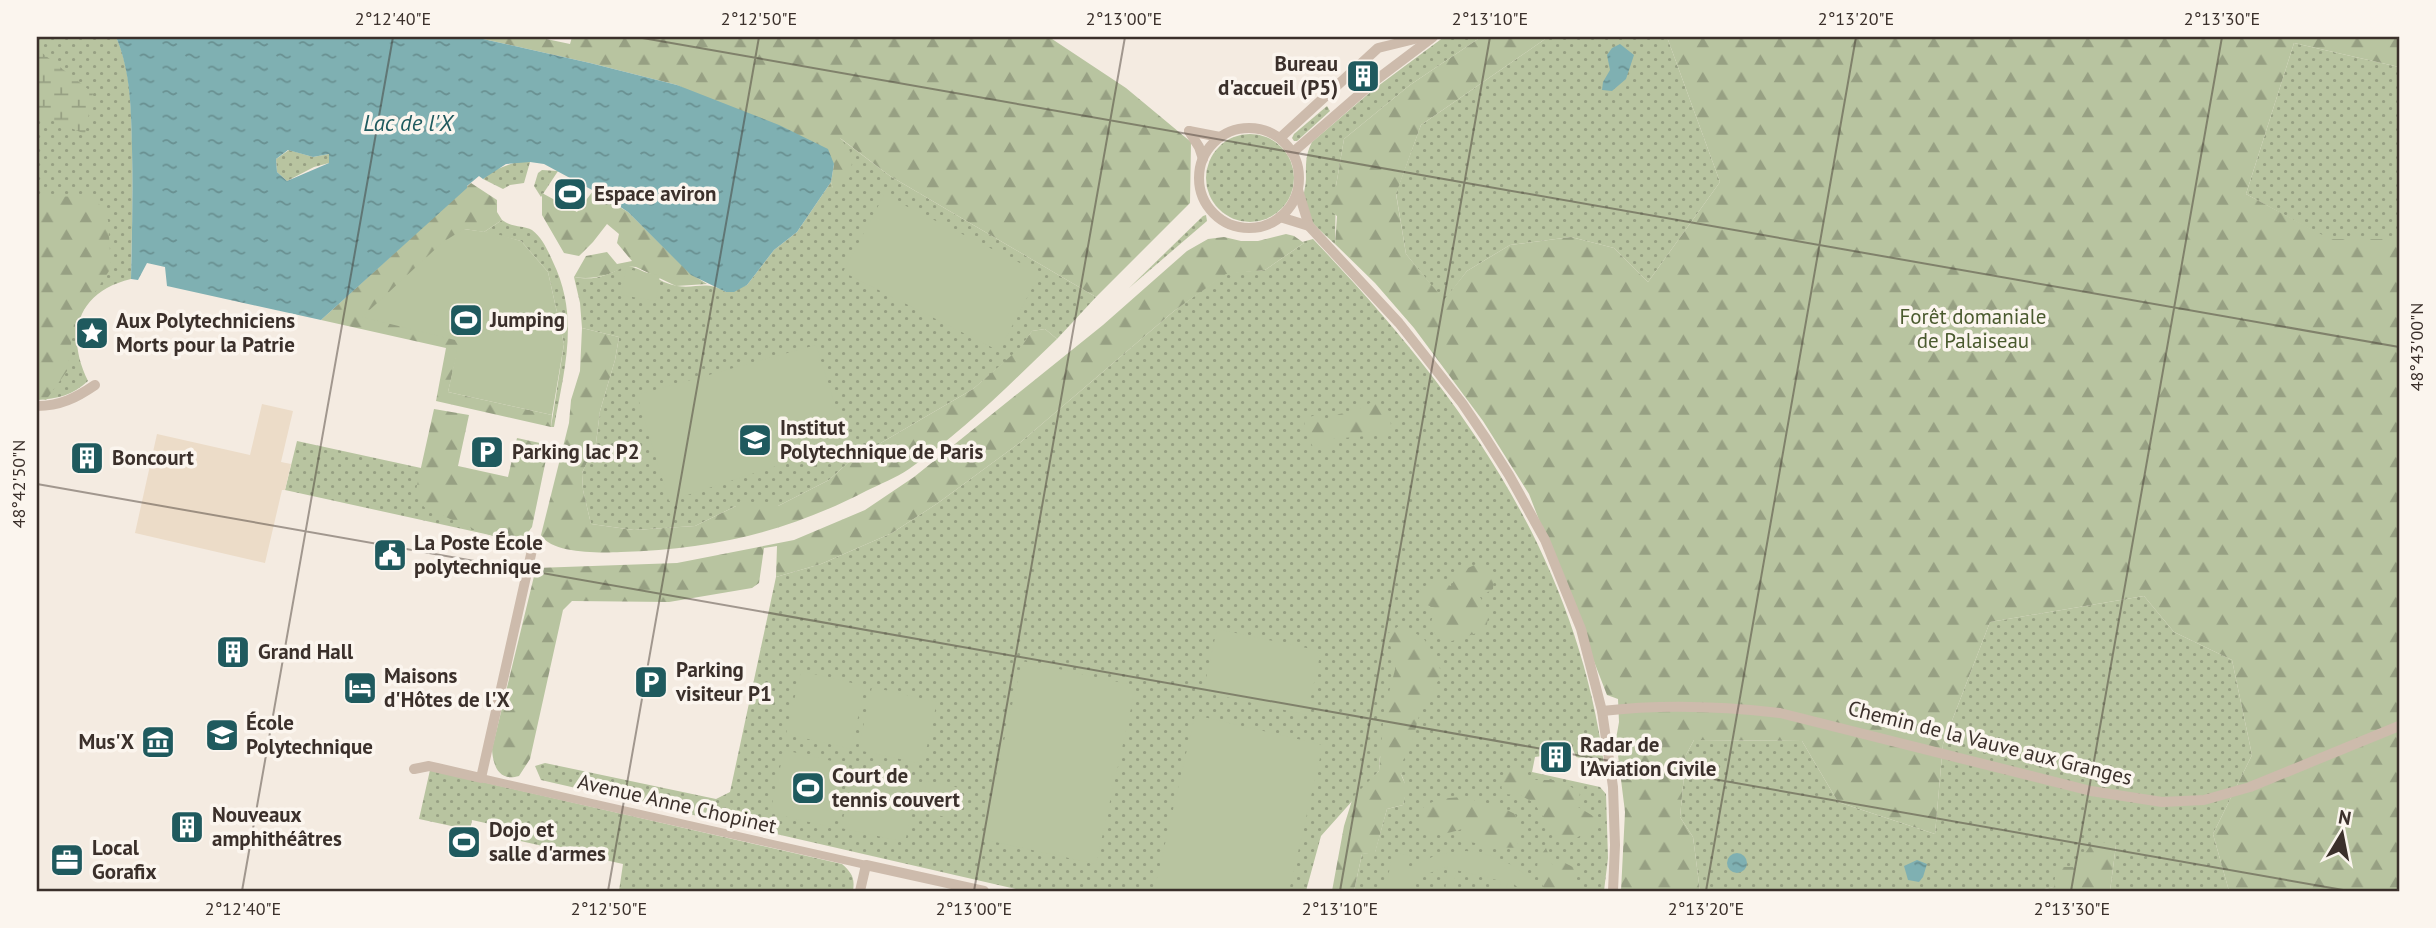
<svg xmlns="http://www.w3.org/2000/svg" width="2436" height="928" viewBox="0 0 2436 928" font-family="'PT Sans',sans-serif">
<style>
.grass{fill:url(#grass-dots)}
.forest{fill:url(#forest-firs)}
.wetland{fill:url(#wetland-marsh)}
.pitch{fill:#b8c4a0}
.plaza{fill:#ecdcc8}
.water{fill:url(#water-ripples);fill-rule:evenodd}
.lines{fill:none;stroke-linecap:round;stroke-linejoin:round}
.pedestrian{stroke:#cdbbac;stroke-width:8}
.minor{stroke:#cdbbac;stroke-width:10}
.ticks{fill:none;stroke:#3b302b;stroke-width:2;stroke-opacity:0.45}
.labels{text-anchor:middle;stroke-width:7;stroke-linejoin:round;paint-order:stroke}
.poi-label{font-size:21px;font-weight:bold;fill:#3b302b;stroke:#fbf5ee;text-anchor:start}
.park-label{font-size:21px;fill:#4a5a2e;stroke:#fbf5ee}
.street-label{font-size:21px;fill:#3b302b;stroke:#fbf5ee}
.water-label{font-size:23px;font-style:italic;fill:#1f5a5e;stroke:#fbf5ee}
.neatline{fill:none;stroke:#3b302b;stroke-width:2.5}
.ticks-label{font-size:18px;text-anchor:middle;fill:#3b302b}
</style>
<defs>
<pattern id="grass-dots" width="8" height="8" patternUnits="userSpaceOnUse" patternTransform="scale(1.75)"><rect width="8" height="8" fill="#b8c4a0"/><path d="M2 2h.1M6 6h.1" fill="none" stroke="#97a083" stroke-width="1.8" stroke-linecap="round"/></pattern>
<pattern id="forest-firs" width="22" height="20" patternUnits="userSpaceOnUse" patternTransform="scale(1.75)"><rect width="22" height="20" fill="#b8c4a0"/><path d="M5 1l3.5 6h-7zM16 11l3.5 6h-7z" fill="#97a083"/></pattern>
<pattern id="wetland-marsh" width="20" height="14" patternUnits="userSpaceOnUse" patternTransform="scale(1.75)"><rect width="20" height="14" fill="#b8c4a0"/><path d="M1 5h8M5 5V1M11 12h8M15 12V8" fill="none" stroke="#97a083"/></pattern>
<pattern id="water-ripples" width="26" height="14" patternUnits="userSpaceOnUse" patternTransform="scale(1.75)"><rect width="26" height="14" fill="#7fb0b2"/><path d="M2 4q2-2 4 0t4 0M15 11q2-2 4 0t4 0" fill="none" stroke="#699091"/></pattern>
</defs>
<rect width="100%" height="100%" fill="#f4ebe1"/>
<!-- grass -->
<g class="grass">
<path d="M37,37H116C131,70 131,107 132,143C133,188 132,234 131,279C77,292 65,334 88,381C73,395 57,399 37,400Z"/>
<path d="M1444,37H1481L1410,85L1344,139L1336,186L1335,244C1324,233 1303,219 1303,201C1303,194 1306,186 1306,179C1306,164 1305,156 1312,142L1374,89Z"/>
<path d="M1548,37H1667L1720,182L1648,282L1614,248L1571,237L1510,245L1467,271L1444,301L1406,254L1396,193L1421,125Z"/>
<path d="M2294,43L2399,67V239L2330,240L2246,194Z"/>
<path d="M1327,106L1330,111L1297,141H1294L1292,138L1294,134Z"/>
<circle cx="1250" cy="178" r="44"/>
<path d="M837,136L890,176L1096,297L1057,339L1045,329L1032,331L1019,350L973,389L850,461L829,480L778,506H736L695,526L634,530L591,524L583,490L582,473L596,443L600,411L615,360L619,337L582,328L580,303L574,277C593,281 609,276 625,265C644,268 659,283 677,286C697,289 706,280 726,292L747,285L774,250L797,232L831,182L833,188Z"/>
<path d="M289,150L313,157L329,154V163L314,167L287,181L277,172L276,159Z"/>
<path d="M516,162H530L524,183L510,185L503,189L483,179L492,171Z"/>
<path d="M542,170L558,171L541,197L534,186L538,173Z"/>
<path d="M1206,215L1207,221L1129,288L1203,216Z"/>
<path d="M502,220C513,228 524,225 532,230C542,237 548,251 553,262C580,318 564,370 554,427H551L564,344L548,272L521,241L484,232Z"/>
<path d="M1313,239C1458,391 1575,550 1604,764L1600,770L1596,761L1576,757C1571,742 1566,738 1549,743L1542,756L1535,757L1532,772L1600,787L1606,794L1608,858L1604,891H1354L1362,854L1375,852L1387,809L1403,805C1409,777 1402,772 1380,756L1379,771L1321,836L1306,891H1024L541,780L535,766L545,763L716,799L730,792L776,577L821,564L892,533L938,503L1022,441L1174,311L1226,273L1265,270L1304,243L1302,242Z"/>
<path d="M297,441L421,468L456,520L499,537L285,490Z"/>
<path d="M2144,596L2174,632L2232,660L2252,755L2213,834L2229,891H2110L2116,845L2076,867L2054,887L2035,891H1700L1693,837L1680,817L1686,755L1694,740L1802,741L1838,802L1935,834L1943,744L1990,622Z"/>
<path d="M430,770L842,864C852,873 855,878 853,891H619L623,864L516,840L517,830L472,820L470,830L419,819Z"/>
</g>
<!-- forest -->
<g class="forest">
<path d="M474,37H537L570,44L572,37H1049L1126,88L1191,142L1190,203L1096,297L890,176L840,138L853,155L850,177L833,189L831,182L834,164L677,85L590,63Z"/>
<path d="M1481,37H1548L1421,125L1396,194L1406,254L1444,300L1467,271L1510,245L1571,237L1614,248L1648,282L1720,182L1667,37H2399V67L2294,43L2246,194L2330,239H2399V891H2229L2213,834L2252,755L2232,660L2174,632L2144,596L1990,622L1943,744L1935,834L1838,802L1802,741L1694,740L1686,755L1680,817L1693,837L1700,891H1621L1625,812L1616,739L1619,722L1618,699L1607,695L1529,494L1483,421L1414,328L1375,283L1335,244L1337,216L1328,209L1336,186L1344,139L1410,85Z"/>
<path d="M471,183L497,200V212L502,220L484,232L464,229L460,341L448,392L552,415L551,427L436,401L446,348L321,320Z"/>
<path d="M593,191L628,212L691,274L707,284L676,286L636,267L625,266C609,276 592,280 574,277L586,256L607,252L617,264L632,261L617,243L619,234L607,224L593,242L579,256L564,253L542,215V193L577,212Z"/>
<path d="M37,196L95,197L108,220L111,268L74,324L67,371L46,400L37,397Z"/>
<path d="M1286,234L1294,236L1304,243L1265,270L1226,274L1174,311L1022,441L938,503L892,533L821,564L776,577L777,546L764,548L759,583L752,588L669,602L572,601L563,610L530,759L519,776C499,782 493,766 492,749L536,568L677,563L794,540L865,510L914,477L1103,325L1187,251L1208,239L1224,237L1241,241H1258Z"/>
<path d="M582,328L619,337L615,360L600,411L596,443L582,473L583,490L591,524L634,530L695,526L736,506H778L829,480L850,461L973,389L1019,349L1032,331L1045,329L1057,339C1009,385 963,432 909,469C896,478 880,484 866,491C785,533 711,549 621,552C600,553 552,554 541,535L569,423L571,400L580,371Z"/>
<path d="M1376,400L1390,412L1391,427L1386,434L1333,439L1326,449L1313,447L1305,432L1304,418L1317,415L1328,420L1339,414L1355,411Z"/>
<path d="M434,409L469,415L458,466L508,477L517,438L549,445L532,527C527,534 523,540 514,540C495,541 444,516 424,507L416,490Z"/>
<path d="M1479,563L1494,572L1493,589L1480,597L1489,612L1486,630L1452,641L1438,638L1430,626L1435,608L1422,603L1420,590L1433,580L1451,586L1459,572Z"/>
<path d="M1402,624L1424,639L1438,660L1441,674L1432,694L1422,705L1413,738L1399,770L1407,788L1403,805L1387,809L1375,853L1362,854L1354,891H1332L1344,826L1353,797L1379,771L1384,711L1396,666L1387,634Z"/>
<path d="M1516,766L1534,780H1559L1580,792L1578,807L1600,820L1588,831L1568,843L1557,838L1534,803L1520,795L1502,794L1501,777Z"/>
<path d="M1462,797L1501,807L1515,814L1520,826L1517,848L1494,847L1466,841L1462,829C1440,836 1425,840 1419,812C1430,799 1445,798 1462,797Z"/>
<path d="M2094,840L2116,845L2110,891H2035L2054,887L2056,867H2076Z"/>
<path d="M1546,848L1554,869L1561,861L1573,867L1578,883L1575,891H1545C1537,871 1532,866 1546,848Z"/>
</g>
<!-- wetland -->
<path class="wetland" d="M37,49L93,93L85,134L37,114Z"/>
<!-- pitch -->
<g class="pitch">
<path d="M884,195L1040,273L999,351L843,272Z"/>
<path d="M464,229L493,233L521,241L548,272L564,344L552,415L448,392L459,341L362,317L443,242Z"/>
<path d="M626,269L660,275L656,301L621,295Z"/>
<path d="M816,345L847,443L669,501L637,395Z"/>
<path d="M1217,629L1321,651L1307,715L1203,692Z"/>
<path d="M1022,661L1136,686L1096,864L982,839Z"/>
<path d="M801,671L865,686L851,749L786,734Z"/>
<path d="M872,687L937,702L923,764L858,750Z"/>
<path d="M1195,715L1323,745L1289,891H1154Z"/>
<path d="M784,750L845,764L831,827L770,813Z"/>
<path d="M855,766L919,781L905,842L841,828Z"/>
<path d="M927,781L960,788L953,819L921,811Z"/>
<path d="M1466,851C1495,854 1523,866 1540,891H1522L1509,880L1505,891H1498L1501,881L1456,870L1453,891H1445L1448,866L1427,874L1407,891H1385L1393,852L1411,856L1408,869L1438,854Z"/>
</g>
<!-- plaza -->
<path class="plaza" d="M262,404L293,411L281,462L291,464L285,490H282L265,563L135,533L157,434L250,455Z"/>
<!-- water -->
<g class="water">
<path d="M116,37H474L590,63L677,85L779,125L828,149L834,164L831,182L797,232L774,250L747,285L734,292H726L691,275L628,212L607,198L544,164L530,162L506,164L483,179L479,176L467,186V188L321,320L167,286L165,267L147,263L138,280L131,279C132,235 133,192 132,149C131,111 131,72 116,37ZM288,150L313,157L329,154V163L287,181L277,172L276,159Z"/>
<path d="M1620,44L1634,55L1626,79L1612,91L1602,90L1603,82L1610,70L1607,55L1612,48Z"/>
<circle cx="1737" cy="863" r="10"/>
<path d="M1917,860L1927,864L1923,877L1919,882L1908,880L1904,866Z"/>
</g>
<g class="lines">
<!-- pedestrian -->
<path class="pedestrian" d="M481,778L866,865"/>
<!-- minor -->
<g class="minor">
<circle cx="1249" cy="178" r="50"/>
<path d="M1189,131L1220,137"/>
<path d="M1189,131L1199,147L1203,159"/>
<path d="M1280,138L1378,48L1423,37"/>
<path d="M1292,153L1376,80L1433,37"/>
<path d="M1298,190L1309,226"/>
<path d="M1280,217L1309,226L1399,323L1462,403L1485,437L1509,475L1545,540L1581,629L1602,711L1613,787L1615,845L1613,891"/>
<path d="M37,406C60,406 76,398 95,385"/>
<path d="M1602,711C1661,704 1721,706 1780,713L2091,791L2162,802L2204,800L2250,787L2399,726"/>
<path d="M414,769L429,766L481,778L532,550"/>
<path d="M860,891L866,865L984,891"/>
</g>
</g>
<!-- ticks -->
<path class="ticks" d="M637,37L2399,347M37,484L2349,891M242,891L393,37M608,891L759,37M974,891L1125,37M1340,891L1490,37M1706,891L1856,37M2071,891L2222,37"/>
<!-- icons -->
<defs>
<g id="building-square" transform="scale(1.75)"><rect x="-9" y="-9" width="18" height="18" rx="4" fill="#1f5a5e" stroke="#fbf5ee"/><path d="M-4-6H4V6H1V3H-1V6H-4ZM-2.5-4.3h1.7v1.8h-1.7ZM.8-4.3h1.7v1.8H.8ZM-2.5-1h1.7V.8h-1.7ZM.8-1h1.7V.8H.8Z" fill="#fff"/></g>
<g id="stadium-square" transform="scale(1.75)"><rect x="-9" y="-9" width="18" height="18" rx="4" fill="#1f5a5e" stroke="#fbf5ee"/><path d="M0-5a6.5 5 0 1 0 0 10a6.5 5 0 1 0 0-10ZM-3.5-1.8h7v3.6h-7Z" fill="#fff"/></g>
<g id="sight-square" transform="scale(1.75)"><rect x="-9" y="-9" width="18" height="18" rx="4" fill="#1f5a5e" stroke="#fbf5ee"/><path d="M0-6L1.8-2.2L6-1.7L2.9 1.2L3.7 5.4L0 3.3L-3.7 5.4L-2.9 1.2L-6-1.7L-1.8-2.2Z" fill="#fff"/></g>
<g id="university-square" transform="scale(1.75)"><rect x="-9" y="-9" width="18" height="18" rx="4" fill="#1f5a5e" stroke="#fbf5ee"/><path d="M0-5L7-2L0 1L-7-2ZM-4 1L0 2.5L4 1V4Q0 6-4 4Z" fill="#fff"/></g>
<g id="parking-square" transform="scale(1.75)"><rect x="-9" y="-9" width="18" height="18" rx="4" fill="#1f5a5e" stroke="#fbf5ee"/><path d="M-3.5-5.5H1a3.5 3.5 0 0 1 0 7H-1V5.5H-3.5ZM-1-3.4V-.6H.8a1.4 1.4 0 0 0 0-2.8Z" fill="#fff"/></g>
<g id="civic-square" transform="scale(1.75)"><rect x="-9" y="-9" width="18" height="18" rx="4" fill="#1f5a5e" stroke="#fbf5ee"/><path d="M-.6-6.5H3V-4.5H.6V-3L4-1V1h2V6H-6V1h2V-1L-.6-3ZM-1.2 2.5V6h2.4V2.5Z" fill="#fff"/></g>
<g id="hotel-square" transform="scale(1.75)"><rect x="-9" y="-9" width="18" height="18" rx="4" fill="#1f5a5e" stroke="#fbf5ee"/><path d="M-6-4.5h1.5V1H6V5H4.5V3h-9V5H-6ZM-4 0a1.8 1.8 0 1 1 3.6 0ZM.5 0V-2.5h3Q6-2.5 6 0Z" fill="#fff"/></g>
<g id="museum-square" transform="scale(1.75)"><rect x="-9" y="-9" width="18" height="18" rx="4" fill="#1f5a5e" stroke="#fbf5ee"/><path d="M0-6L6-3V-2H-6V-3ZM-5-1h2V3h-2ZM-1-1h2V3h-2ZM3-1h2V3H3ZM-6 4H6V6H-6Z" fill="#fff"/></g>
<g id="office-square" transform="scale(1.75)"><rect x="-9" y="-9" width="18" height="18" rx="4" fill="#1f5a5e" stroke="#fbf5ee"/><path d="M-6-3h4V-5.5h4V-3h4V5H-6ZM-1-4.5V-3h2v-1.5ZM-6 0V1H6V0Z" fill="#fff"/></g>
</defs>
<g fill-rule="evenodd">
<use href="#building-square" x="1363" y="76"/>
<use href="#stadium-square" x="570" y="194"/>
<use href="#stadium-square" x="466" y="320"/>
<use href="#sight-square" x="92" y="333"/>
<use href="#university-square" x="755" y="440"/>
<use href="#parking-square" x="487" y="452"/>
<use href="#building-square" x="87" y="458"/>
<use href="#civic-square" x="390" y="555"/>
<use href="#building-square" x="233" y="652"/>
<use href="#parking-square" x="651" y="682"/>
<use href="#hotel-square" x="360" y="688"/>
<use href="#university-square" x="222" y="735"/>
<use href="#museum-square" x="158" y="742"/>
<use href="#building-square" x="1556" y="757"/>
<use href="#stadium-square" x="808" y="788"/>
<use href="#building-square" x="187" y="827"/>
<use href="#stadium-square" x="464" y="842"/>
<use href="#office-square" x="67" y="860"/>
</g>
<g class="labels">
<!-- poi labels -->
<g class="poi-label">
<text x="1338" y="71" text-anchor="end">Bureau<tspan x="1338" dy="24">d'accueil (P5)</tspan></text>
<text x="594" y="201">Espace aviron</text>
<text x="490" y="327">Jumping</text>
<text x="116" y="328">Aux Polytechniciens<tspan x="116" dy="24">Morts pour la Patrie</tspan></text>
<text x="780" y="435">Institut<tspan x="780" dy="24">Polytechnique de Paris</tspan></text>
<text x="512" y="459">Parking lac P2</text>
<text x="112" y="465">Boncourt</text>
<text x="414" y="550">La Poste École<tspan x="414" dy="24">polytechnique</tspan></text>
<text x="258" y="659">Grand Hall</text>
<text x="676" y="677">Parking<tspan x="676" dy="24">visiteur P1</tspan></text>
<text x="384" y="683">Maisons<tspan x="384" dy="24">d'Hôtes de l'X</tspan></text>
<text x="246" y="730">École<tspan x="246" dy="24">Polytechnique</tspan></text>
<text x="134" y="749" text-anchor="end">Mus'X</text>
<text x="1580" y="752">Radar de<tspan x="1580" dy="24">l’Aviation Civile</tspan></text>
<text x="832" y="783">Court de<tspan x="832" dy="24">tennis couvert</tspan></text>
<text x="212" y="822">Nouveaux<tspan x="212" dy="24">amphithéâtres</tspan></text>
<text x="489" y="837">Dojo et<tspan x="489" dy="24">salle d'armes</tspan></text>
<text x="92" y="855">Local<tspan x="92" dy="24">Gorafix</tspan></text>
</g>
<!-- park labels -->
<g class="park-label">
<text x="1973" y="324">Forêt domaniale<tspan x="1973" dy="24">de Palaiseau</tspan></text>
</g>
<!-- street labels -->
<g class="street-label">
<text transform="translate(1990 743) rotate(14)" y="7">Chemin de la Vauve aux Granges</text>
<text transform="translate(677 804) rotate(13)" y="7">Avenue Anne Chopinet</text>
</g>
<!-- water labels -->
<g class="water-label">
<text x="408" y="131">Lac de l'X</text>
</g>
</g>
<!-- border -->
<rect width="2436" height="928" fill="none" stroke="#fbf5ee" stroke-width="77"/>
<!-- north arrow -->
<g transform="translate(2342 834) rotate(10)" stroke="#fbf5ee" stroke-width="5" paint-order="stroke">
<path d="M0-5L12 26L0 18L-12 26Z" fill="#3b302b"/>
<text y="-10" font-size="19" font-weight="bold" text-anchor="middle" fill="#3b302b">N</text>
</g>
<rect x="38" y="38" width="2360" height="852" class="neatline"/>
<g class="ticks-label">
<text x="393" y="25">2°12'40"E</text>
<text x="759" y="25">2°12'50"E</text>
<text x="1124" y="25">2°13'00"E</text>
<text x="1490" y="25">2°13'10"E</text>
<text x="1856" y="25">2°13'20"E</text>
<text x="2222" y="25">2°13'30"E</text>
<text transform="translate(2417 347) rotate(-90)" y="6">48°43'00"N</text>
<text transform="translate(19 484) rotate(-90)" y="6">48°42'50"N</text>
<text x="243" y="915">2°12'40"E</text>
<text x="609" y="915">2°12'50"E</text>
<text x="974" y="915">2°13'00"E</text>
<text x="1340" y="915">2°13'10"E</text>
<text x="1706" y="915">2°13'20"E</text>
<text x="2072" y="915">2°13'30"E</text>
</g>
</svg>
